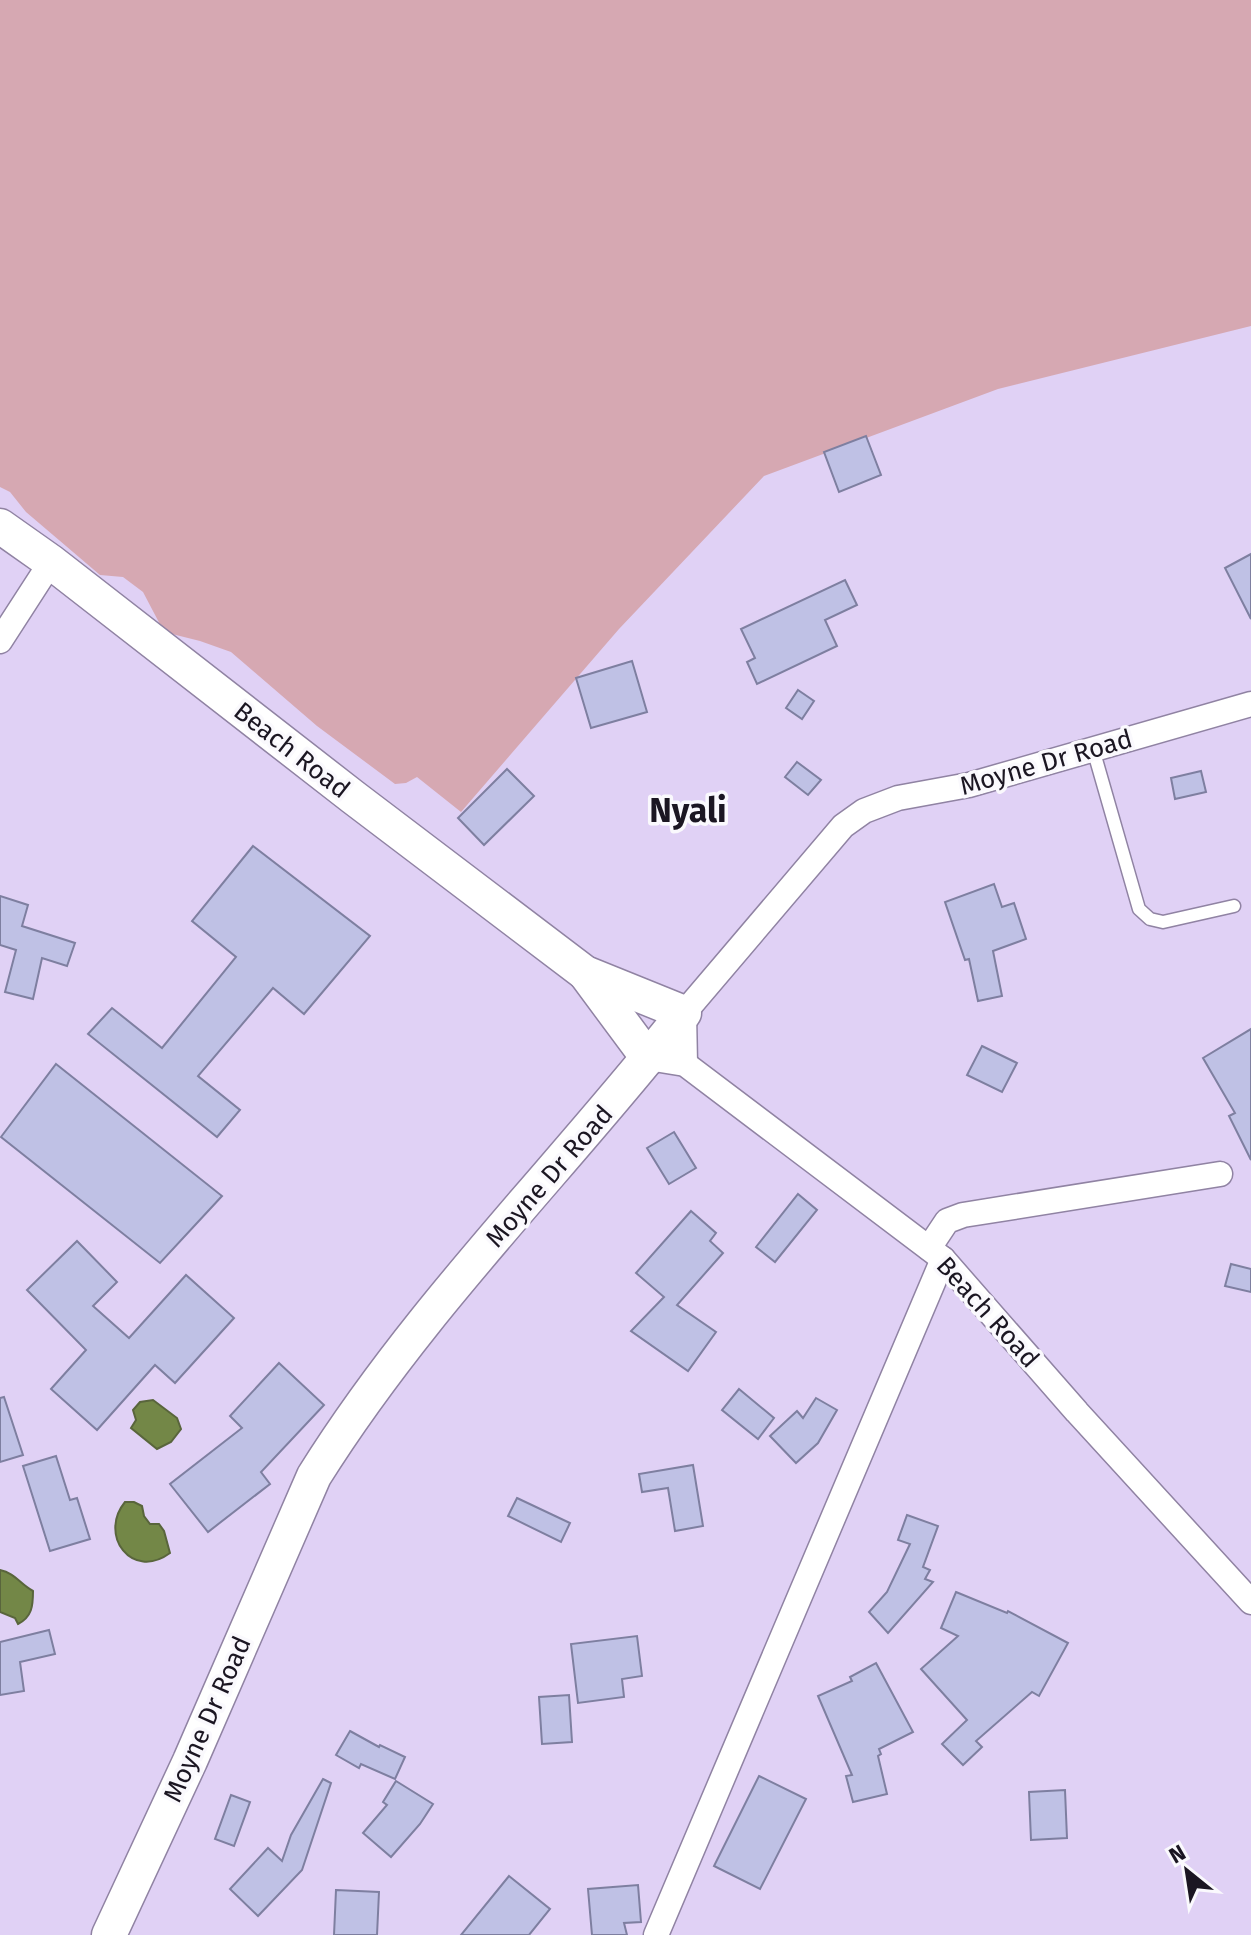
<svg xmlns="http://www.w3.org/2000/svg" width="1251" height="1935" viewBox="0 0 1251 1935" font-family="'Fira Sans',sans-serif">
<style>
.green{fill:#d6a8b2}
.water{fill:#738747;stroke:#59653c;stroke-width:2}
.building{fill:#bfc1e5;stroke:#7e7fa0;stroke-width:2}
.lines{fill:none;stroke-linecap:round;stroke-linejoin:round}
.lane-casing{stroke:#9083a3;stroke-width:15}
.street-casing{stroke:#9083a3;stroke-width:27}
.secondary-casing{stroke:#9083a3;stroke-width:37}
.lane{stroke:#fff;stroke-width:12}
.street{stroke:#fff;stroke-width:24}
.secondary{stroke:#fff;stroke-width:34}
.labels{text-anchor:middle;stroke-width:7;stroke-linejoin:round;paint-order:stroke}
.street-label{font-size:26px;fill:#1b1622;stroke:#faf9fd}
.district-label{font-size:34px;font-weight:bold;fill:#1b1622;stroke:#faf9fd}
</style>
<rect width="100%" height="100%" fill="#e0d1f5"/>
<!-- green -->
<path class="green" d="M0,0H1251V326L998,389L764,476L619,629L461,812L417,777L406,783L395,784L317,726L231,652L200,641L164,632L143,592L123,577L100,575L26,512L10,492L0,487Z"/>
<!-- water -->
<g class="water">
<path d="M153,1400L177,1418L181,1429L171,1442L157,1449L131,1428L136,1420L133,1410L140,1402Z"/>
<path d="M125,1502H134L142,1506L144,1516L150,1524H159L164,1531L170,1553C132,1581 98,1535 125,1502Z"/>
<path d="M0,1570C15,1573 20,1584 33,1591C33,1606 32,1617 18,1624L15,1618L0,1612Z"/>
</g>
<!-- building -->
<g class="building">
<path d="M866,436L881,475L839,492L824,452Z"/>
<path d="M1251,554V619L1225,568Z"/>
<path d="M845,580L857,605L825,620L837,646L757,684L747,662L755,658L741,629Z"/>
<path d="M632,661L647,712L591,728L576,678Z"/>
<path d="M798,690L814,701L802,719L786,708Z"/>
<path d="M797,762L821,780L808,795L785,777Z"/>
<path d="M507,769L534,796L484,845L458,818Z"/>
<path d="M1201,771L1206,792L1175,799L1171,778Z"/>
<path d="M253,846L370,936L304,1014L273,988L198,1076L240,1110L217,1137L88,1034L112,1008L162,1048L236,957L192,921Z"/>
<path d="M994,884L1002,907L1014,903L1026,939L993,951L1002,996L978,1001L969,959L965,960L945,902Z"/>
<path d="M0,896L28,905L22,926L75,943L67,966L42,958L33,999L5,992L16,950L0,945Z"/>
<path d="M1251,1029V1160L1229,1116L1235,1113L1203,1058Z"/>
<path d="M982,1046L1017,1063L1002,1092L967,1075Z"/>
<path d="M56,1064L222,1196L160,1263L1,1137Z"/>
<path d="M674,1132L696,1168L669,1184L647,1148Z"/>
<path d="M798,1194L817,1210L775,1262L756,1247Z"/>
<path d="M691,1211L716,1233L710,1241L723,1253L677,1305L716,1332L688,1371L631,1331L664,1297L636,1273Z"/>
<path d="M77,1241L117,1282L93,1306L129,1338L186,1275L234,1318L175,1383L155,1365L97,1430L51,1389L86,1350L27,1290Z"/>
<path d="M1231,1264L1251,1269V1292L1225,1286Z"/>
<path d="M279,1363L324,1405L261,1472L270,1484L208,1532L170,1484L242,1428L230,1416Z"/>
<path d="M739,1389L774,1418L758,1439L722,1410Z"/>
<path d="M4,1397L23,1455L0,1462V1398Z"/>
<path d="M816,1398L837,1410L818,1443L796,1463L770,1436L797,1411L803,1418Z"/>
<path d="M56,1456L70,1500L77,1498L90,1539L50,1551L23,1466Z"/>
<path d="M693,1465L703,1526L675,1531L668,1488L642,1492L639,1474Z"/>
<path d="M517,1498L570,1523L561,1542L508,1516Z"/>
<path d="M907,1515L938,1526L923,1567L930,1570L925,1579L933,1582L888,1633L869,1612L887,1592L910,1544L898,1540Z"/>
<path d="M956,1592L1007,1613L1008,1611L1068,1643L1039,1696L1032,1692L976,1741L982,1747L963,1765L942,1744L967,1720L921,1669L958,1636L941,1628Z"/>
<path d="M49,1630L55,1654L20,1662L24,1691L0,1695V1642Z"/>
<path d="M637,1636L642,1676L622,1679L624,1697L578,1703L571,1644Z"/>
<path d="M876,1663L913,1732L879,1749L881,1754L878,1756L887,1794L853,1802L846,1776L852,1775L818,1696L852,1681L850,1677Z"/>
<path d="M569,1695L572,1742L542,1744L539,1697Z"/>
<path d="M350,1731L379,1747L380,1745L405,1757L395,1779L361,1764L359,1768L336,1755Z"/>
<path d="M759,1776L806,1799L760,1889L714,1866Z"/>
<path d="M323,1779L331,1783L302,1870L258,1916L230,1889L268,1848L282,1861L291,1835Z"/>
<path d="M396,1781L433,1804L420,1824L391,1857L363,1833L387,1805L383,1802Z"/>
<path d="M1065,1790L1067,1838L1031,1840L1029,1792Z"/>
<path d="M231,1795L250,1802L234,1846L215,1839Z"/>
<path d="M509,1876L550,1909L529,1935H461Z"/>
<path d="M638,1885L641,1922L624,1923L627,1935H592L588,1889Z"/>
<path d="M336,1890L379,1892L377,1935H334Z"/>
</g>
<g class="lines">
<!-- lane casing -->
<g class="lane-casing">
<path id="lane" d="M1093,749L1139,909L1150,919L1163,922L1234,906"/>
</g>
<!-- street casing -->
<g class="street-casing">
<g id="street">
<path d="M0,641L51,562"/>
<path d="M648,1058L685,1064L943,1259L1077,1412L1251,1602"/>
<path d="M685,1064L684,1013L843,826L864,811L898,798L969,785L1251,704"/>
<path d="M929,1248L947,1221L963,1215L1220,1174"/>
<path d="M656,1935L943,1259"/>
</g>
</g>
<!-- secondary casing -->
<g class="secondary-casing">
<g id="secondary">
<path d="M0,526L51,562L353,797L585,973L684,1013C562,1168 419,1308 314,1476L190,1761L109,1935"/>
<path d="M585,973L648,1058"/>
</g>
</g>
<!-- lane -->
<use href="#lane" class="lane"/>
<!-- street -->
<use href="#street" class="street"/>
<!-- secondary -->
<use href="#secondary" class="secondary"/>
</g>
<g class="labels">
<!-- street labels -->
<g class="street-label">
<text transform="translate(292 750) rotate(38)" y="9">Beach Road</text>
<text transform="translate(1046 762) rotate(-16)" y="9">Moyne Dr Road</text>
<text transform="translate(549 1176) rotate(-49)" y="9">Moyne Dr Road</text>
<text transform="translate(988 1312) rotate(48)" y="9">Beach Road</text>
<text transform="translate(207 1719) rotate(-66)" y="9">Moyne Dr Road</text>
</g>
<!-- district labels -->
<g class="district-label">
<text x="688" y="822">Nyali</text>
</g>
</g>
<!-- north arrow -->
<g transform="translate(1187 1871) rotate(330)" stroke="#faf9fd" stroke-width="6" paint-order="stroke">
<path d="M0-6L14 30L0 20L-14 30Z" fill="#1b1622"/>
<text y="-12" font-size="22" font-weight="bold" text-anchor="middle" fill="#1b1622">N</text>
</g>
</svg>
